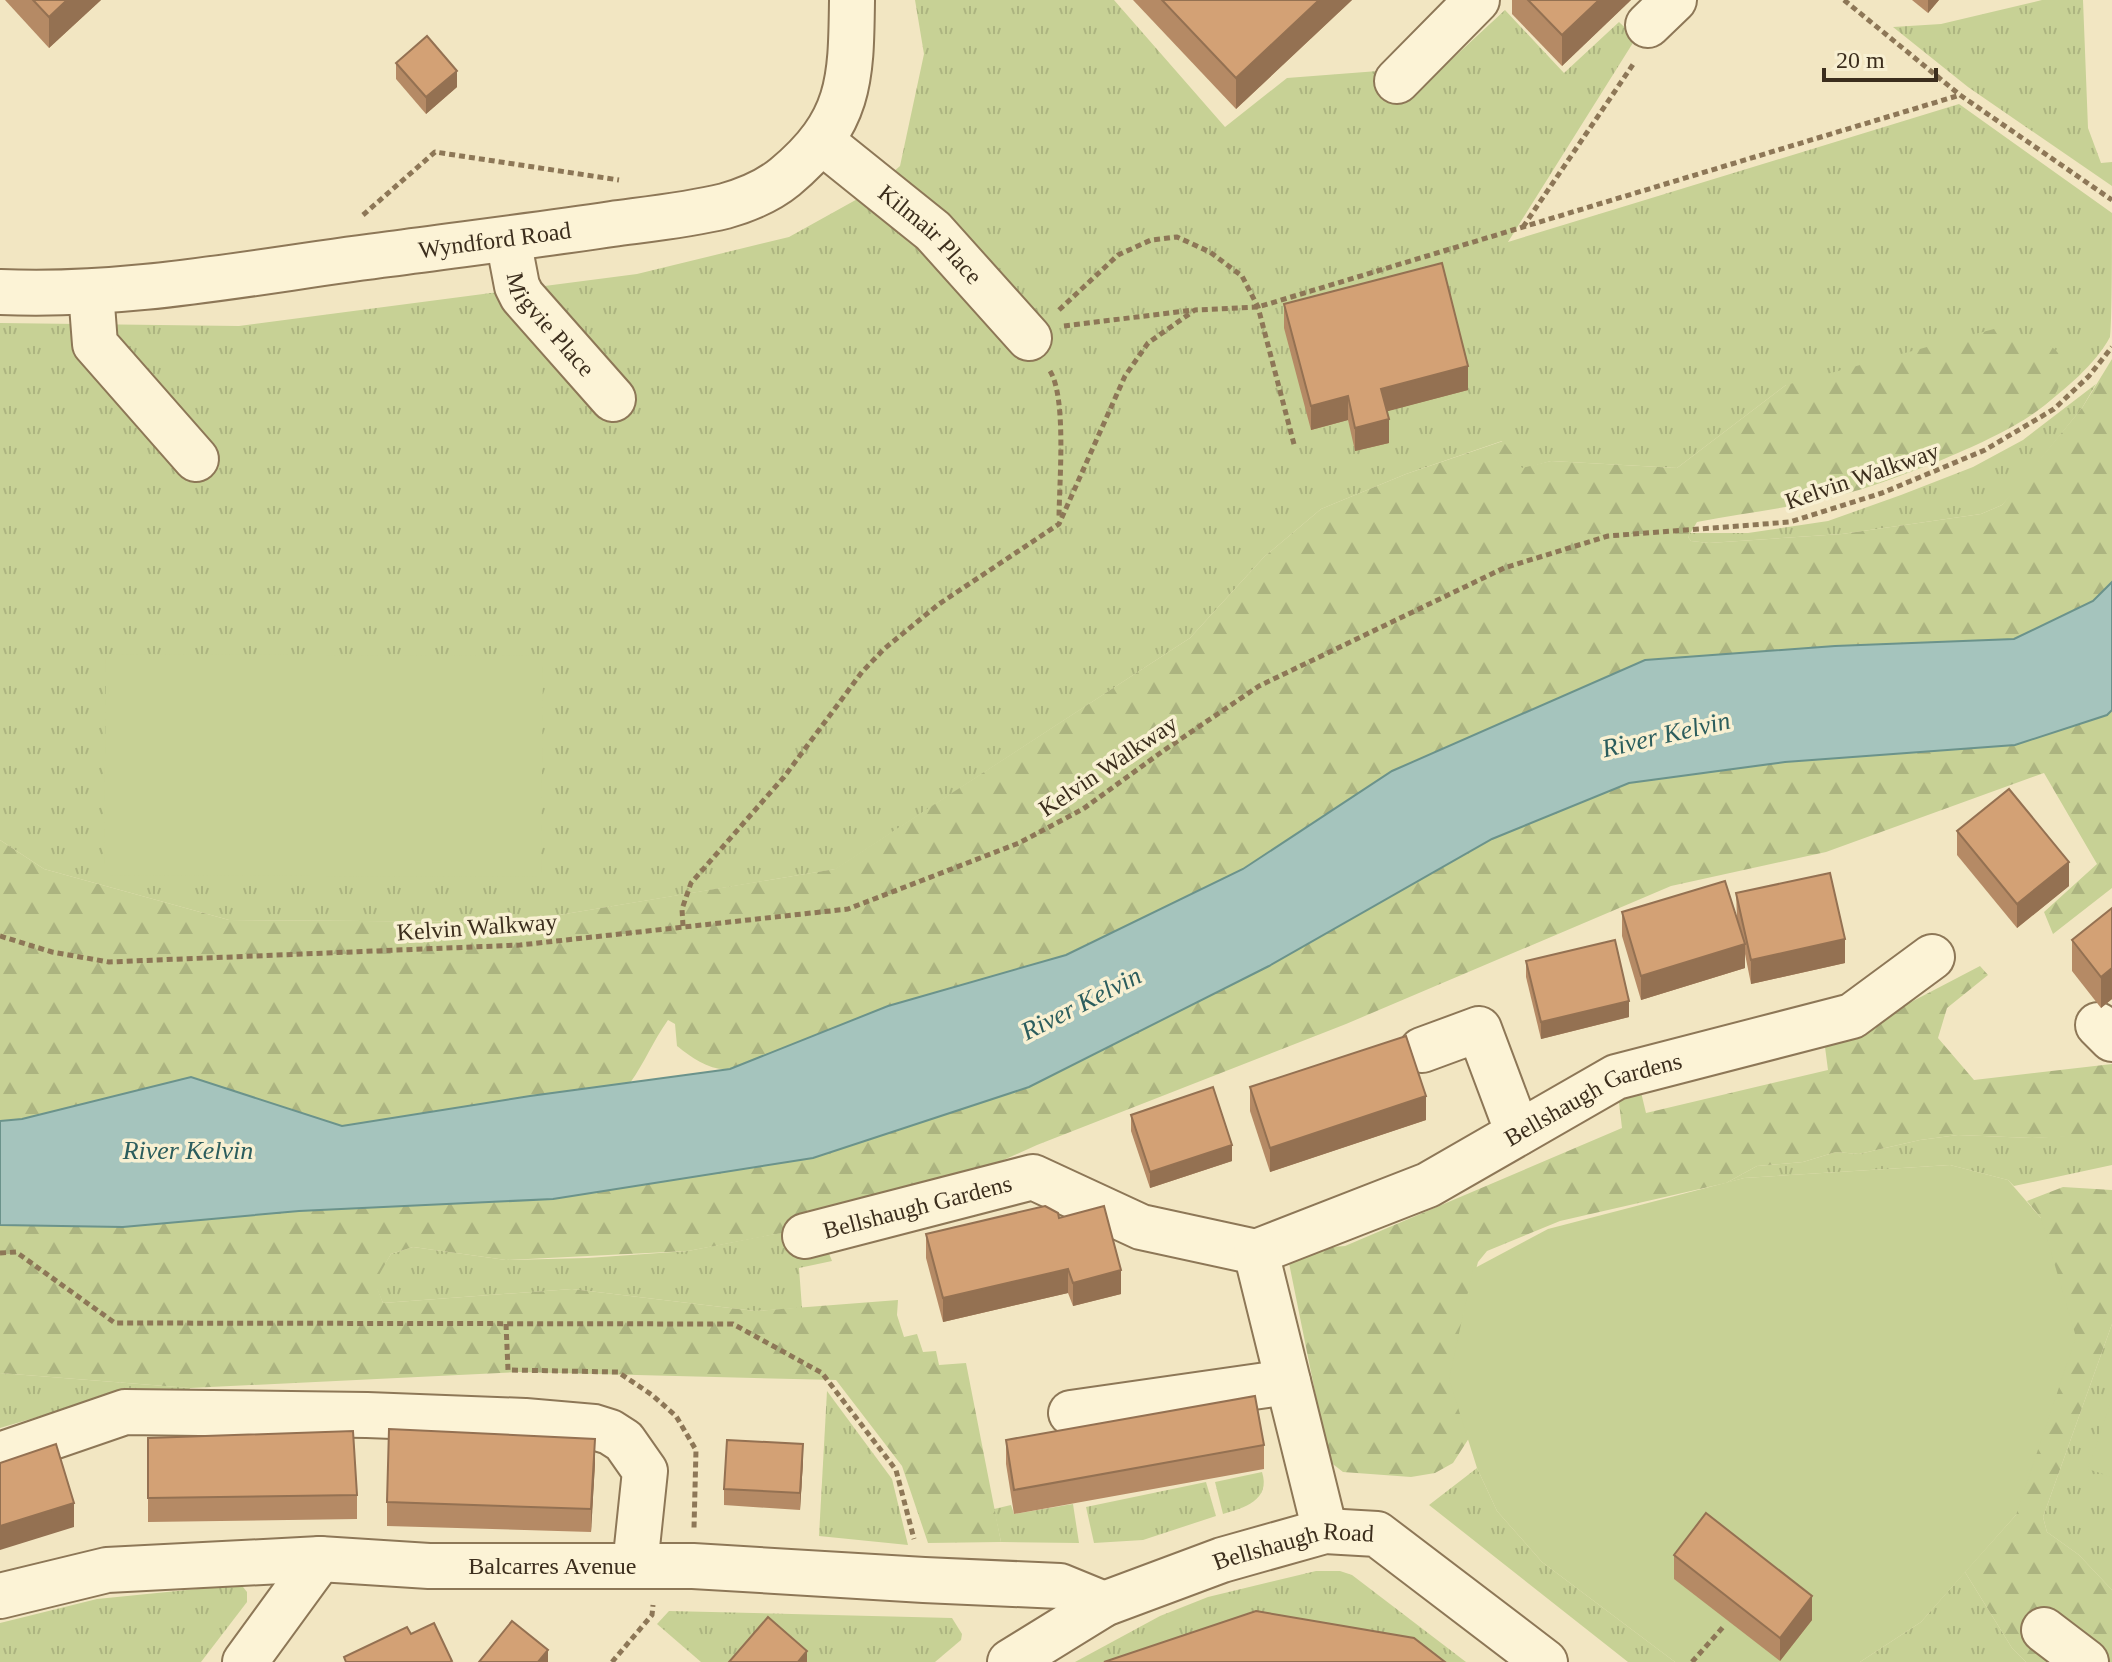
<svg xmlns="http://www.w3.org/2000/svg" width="2112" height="1662" viewBox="0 0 2112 1662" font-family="'Times New Roman',serif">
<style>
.grass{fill:url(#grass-tufts)}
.forest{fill:url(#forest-firs)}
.green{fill:#c7d195}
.water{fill:#a5c4bd;stroke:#6b938b;stroke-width:2}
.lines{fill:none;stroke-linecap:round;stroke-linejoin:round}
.minor-casing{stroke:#8d7757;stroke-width:48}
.path{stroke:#8d7757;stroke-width:5;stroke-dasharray:6 4;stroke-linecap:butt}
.minor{stroke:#fcf3d6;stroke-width:44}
.wall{fill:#b58a65}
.shaded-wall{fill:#947152}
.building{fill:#d3a175;stroke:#947152;stroke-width:2}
.labels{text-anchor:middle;stroke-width:7;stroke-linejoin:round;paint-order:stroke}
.street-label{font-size:24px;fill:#3c2e1d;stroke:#f8f0d2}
.water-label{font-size:26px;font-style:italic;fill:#2b5d5d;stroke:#f8f0d2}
</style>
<defs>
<pattern id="grass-tufts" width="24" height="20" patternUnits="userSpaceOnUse" patternTransform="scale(2)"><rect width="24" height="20" fill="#c7d195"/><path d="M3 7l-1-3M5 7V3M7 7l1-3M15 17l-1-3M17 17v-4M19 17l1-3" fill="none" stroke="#acb480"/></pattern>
<pattern id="forest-firs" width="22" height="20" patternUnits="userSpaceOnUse" patternTransform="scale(2)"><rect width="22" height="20" fill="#c7d195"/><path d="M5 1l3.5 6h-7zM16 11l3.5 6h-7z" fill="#acb480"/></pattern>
</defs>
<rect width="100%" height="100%" fill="#f2e6c2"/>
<!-- grass -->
<g class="grass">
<path d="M915,0H1114L1225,127L1287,78L1378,71L1410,98L1505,10L1564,73L1619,22L1636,38L1508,242L1959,104L2112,213C2112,232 2112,326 2110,337C2095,365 2065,389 2041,408L2056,392L1786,385L1677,468L1551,461L1522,469L1502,441L1406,474L1321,509L1264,557L1190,638L836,869L517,922L229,920L44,869L0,840V323L239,326L637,274L789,237L870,192L900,166L924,54Z"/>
<path d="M2042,0H2083L2088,128L2101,163L2112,162V186L1968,87L1893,27L1941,24Z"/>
<path d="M2096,384L2082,408L2016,490L2002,505L1981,514L1842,534L1709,543L1691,541L1688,537L1690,533H1748L1828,521L1901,495L1973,467L2023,440Z"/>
<path d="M2099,1134L2112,1135V1165L2014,1186L2008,1180L1950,1165L1744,1178L1726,1183L1757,1166L1803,1162L1836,1152L1859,1154L1920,1140L1958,1135L2032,1138Z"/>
<path d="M795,1230L828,1251L832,1261L799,1268L802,1308L755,1311L572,1289L383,1303L374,1282L391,1254L413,1247L506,1260L587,1258L688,1251Z"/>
<path d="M2112,1324V1590L2079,1555L2047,1532L2043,1517Z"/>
<path d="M0,1373L190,1388L186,1401L95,1400L0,1428Z"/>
<path d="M827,1391L892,1479L908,1545L819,1536Z"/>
<path d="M1477,1468L1497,1511L1542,1562L1675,1662H1628L1429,1505Z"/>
<path d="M1262,1472C1271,1500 1244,1508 1223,1514L1215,1482Z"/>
<path d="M1206,1482L1216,1516L1143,1540L1094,1543L1086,1507Z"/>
<path d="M1073,1504L1079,1543L1001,1542L994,1509L1011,1505L1014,1514Z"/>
<path d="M1316,1571H1340L1352,1575L1466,1662H1075L1160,1616L1208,1597Z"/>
<path d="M1965,1572L2012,1648L2026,1662H1860L1921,1622Z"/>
<path d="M227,1586L243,1587L247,1592V1602L201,1662H0V1623L97,1599Z"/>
<path d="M669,1611L952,1618L962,1634L961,1640L935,1662H701L657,1624Z"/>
</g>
<!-- forest -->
<g class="forest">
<path d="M1994,329C2017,334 2069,339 2062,373C2061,379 2059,386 2057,391C2037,428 1894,480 1852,492C1802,507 1748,512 1697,522L1688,537L1691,541L1709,543L1842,534L1981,514L2002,505L2082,408L2112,359V582L2093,601L2014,639L1835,646L1392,771L1243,869L1066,955L888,1006L730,1069C710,1071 692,1058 677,1046L675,1024L668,1020C653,1041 645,1062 630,1083L342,1126L191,1077L22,1119L0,1121V840L44,869L229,920L517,922L835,869L1190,638L1264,557L1321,509L1406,474L1503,441L1522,468L1551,461L1677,468L1786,385Z"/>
<path d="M2112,710V888L2053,934L2044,912L2097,864L2044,773L1826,852L1671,886L1346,1024L1037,1145L932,1192L792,1231L688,1251L506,1260L413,1247L391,1254L375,1282L383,1303L572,1289L755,1311L898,1300L897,1315L904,1337L917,1334L923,1352L936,1351L939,1365L966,1363L1001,1542L928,1543L902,1466L836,1380L519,1372L190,1388L0,1373V1225L123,1227L299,1211L553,1199L813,1158L1029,1087L1269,966L1492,839L1629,783L2107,715Z"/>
<path d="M1980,966L1988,975L1947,1008L1938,1038L1974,1080L2112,1064V1135L2032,1138L1958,1135L1920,1140L1859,1154L1836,1152L1803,1162L1757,1166L1726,1183L1560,1221L1487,1251L1478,1262L1463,1317L1471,1435L1453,1463L1435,1473L1411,1477L1343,1472L1329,1461L1289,1263L1293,1255L1308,1249L1345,1246L1622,1128L1618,1094L1640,1088L1646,1113L1828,1070L1825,1047Z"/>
<path d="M2063,1187L2112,1190V1324L2043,1517L2047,1532L2079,1555L2112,1590V1662H2026L2012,1648L1965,1572L2016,1515L2041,1218L2027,1201Z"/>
</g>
<!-- green -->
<g class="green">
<path d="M106,654L543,656L541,877L104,875Z"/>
<path d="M1950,1165L2008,1180L2041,1218L2076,1337L2016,1515L1921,1622L1860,1662H1675L1542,1562L1497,1511L1477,1468L1449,1379L1473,1269L1548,1229L1744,1178Z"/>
<path d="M2112,1398V1477L2088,1469Z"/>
</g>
<!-- water -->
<path class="water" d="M2112,582V710L2107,715L2015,745L1785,762L1629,783L1492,839L1269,966L1029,1087L813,1158L553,1199L299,1211L123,1227L0,1225V1121L22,1119L191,1077L342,1126L530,1096L730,1069L888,1006L1066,955L1243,869L1392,771L1645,660L1835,646L2014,639L2093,601Z"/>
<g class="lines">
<!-- minor casing -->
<g class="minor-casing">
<g id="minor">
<path d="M1648,25L1674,0"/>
<path d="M1397,81L1477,0"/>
<path id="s1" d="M821,141L933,231L1029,338"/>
<path id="s2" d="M508,239L517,286L522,296L613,399"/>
<path id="s3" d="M0,292C130,298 261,270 390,254C464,244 538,235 612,224C649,219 688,215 725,206C746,200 768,191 785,177C851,122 851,80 852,0"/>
<path d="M91,292L95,344L196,459"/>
<path d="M2098,1025L2112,1039"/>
<path d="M1422,1050L1479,1029L1518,1133"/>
<path id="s4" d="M805,1236L1033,1177L1141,1227L1256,1252L1428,1185L1616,1077L1852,1016L1932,957"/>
<path d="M1256,1252L1325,1531"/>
<path d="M1071,1413L1288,1382"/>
<path d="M0,1455L125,1412L367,1415L525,1421L594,1427L610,1432L624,1441L645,1471L635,1566"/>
<path id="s5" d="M0,1596L107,1570L320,1559L429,1566H693L924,1580L1060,1586L1104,1604"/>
<path d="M2044,1630L2086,1662"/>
<path d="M245,1662L320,1559"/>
<path id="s6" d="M1010,1662L1104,1604L1222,1560L1325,1531L1377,1534L1545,1662"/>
</g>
</g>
<!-- path -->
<g class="path">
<path d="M1844,0L1960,95L2112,200"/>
<path d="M363,215L435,152L619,180"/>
<path d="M1523,227L1634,63"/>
<path d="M1059,310L1118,255L1151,240L1177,237L1210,252L1242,276L1258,307L1295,448"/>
<path d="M1064,326L1193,310"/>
<path d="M1050,371C1067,398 1059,485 1059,519"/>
<path d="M683,926L682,909L691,883L784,777L862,672L884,649L939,604L1059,524L1125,376L1148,343L1195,310L1258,307L1960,95"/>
<path d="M0,936L52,952L109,962L520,945L848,909L1019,843L1083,809L1163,751L1259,686L1504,568L1608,536L1790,522L1882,493L1985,450L2054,409L2089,376L2112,347"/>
<path d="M0,1253L16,1252L115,1323L733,1324L822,1373L896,1470L914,1539"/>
<path d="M506,1324L508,1370L618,1372L652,1395L676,1416L696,1450L694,1528"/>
<path d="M612,1662L652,1615L653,1605"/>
<path d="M1692,1662L1724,1626"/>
</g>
<!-- minor -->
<use href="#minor" class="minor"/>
</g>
<!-- wall -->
<g class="wall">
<path d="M5,0H101L49,48Z"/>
<path d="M1133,0H1352L1236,109Z"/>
<path d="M1512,0H1631L1562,66L1512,14Z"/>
<path d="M1912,0H1939L1928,13Z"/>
<path d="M396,63L457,87L426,114L396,79Z"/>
<path d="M1284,304L1468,390L1387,411L1389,443L1355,451L1348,420L1311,430L1284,328Z"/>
<path d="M1957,831L2069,886L2017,928L1957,855Z"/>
<path d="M1736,893L1845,963L1751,984L1745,954V968L1641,1000L1622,936V912L1737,918Z"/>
<path d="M2112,908V999L2101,1008L2072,971V940Z"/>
<path d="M1526,961L1629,1017L1541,1039L1526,977Z"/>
<path d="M1250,1087L1426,1120L1270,1172L1250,1111Z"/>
<path d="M1131,1115L1232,1161L1150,1188L1131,1131Z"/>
<path d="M1059,1218L1121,1294L1073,1306L1068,1293L943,1322L926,1258V1234Z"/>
<path d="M148,1438L357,1495V1519L148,1522Z"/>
<path d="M1006,1440L1264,1445V1469L1014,1514L1006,1464Z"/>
<path d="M803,1461L800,1510L724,1505V1489Z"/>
<path d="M595,1463L591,1532L387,1526V1502Z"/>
<path d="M1674,1555L1812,1620L1780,1661L1674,1579Z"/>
</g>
<!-- shaded-wall -->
<g class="shaded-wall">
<path d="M67,0H101L49,48V17Z"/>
<path d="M1319,0H1352L1236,109V78Z"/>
<path d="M1599,0H1631L1562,66V35Z"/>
<path d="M1928,0H1939L1928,13Z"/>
<path d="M457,71V87L426,114V97Z"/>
<path d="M1468,366V390L1381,413V389Z"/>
<path d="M1348,396V420L1311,430V406Z"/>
<path d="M1389,419V443L1355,451V428Z"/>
<path d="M2069,862V886L2017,928V904Z"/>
<path d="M1845,939V963L1751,984V960Z"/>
<path d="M1745,944V968L1641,1000V976Z"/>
<path d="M2112,968V999L2101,1008V977Z"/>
<path d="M1629,1001V1017L1541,1039V1022Z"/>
<path d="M1426,1096V1120L1270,1172V1148Z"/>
<path d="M1232,1145V1161L1150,1188V1172Z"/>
<path d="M1068,1269V1293L943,1322V1298Z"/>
<path d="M1121,1270V1294L1073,1306V1283Z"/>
<path d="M595,1439V1463L591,1532V1509Z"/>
<path d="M803,1444V1461L800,1510V1493Z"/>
<path d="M74,1503V1527L0,1550V1526Z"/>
<path d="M1812,1596V1620L1780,1661V1638Z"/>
<path d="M548,1650V1662H538Z"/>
<path d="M807,1651V1662H798Z"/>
</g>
<!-- building -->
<g class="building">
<path d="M33,0H67L49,17Z"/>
<path d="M1162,0H1319L1236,78Z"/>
<path d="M1528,0H1599L1562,35Z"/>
<path d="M427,36L457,71L426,97L396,63Z"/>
<path d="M1442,263L1468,366L1381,389L1389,419L1355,428L1348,396L1311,406L1284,304Z"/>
<path d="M2009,789L2069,862L2017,904L1957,831Z"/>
<path d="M1830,873L1845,939L1751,960L1736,893Z"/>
<path d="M1725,881L1745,944L1641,976L1622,912Z"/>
<path d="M2112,908V968L2101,977L2072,940Z"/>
<path d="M1615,940L1629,1001L1541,1022L1526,961Z"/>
<path d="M1406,1036L1426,1096L1270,1148L1250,1087Z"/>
<path d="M1213,1087L1232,1145L1150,1172L1131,1115Z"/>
<path d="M1045,1206L1058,1213L1059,1218L1104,1206L1121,1270L1073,1283L1068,1269L943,1298L926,1234Z"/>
<path d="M1255,1396L1264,1445L1014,1490L1006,1440Z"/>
<path d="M389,1429L595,1439L591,1509L387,1502Z"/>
<path d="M353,1431L357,1495L148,1498V1438Z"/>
<path d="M727,1440L803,1444L800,1493L724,1489Z"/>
<path d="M56,1444L74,1503L0,1526V1463Z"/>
<path d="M1706,1513L1812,1596L1780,1638L1674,1555Z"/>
<path d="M1256,1611L1414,1638L1445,1662H1104Z"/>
<path d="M768,1617L807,1651L798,1662H729Z"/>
<path d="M512,1621L548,1650L538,1662H479Z"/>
<path d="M434,1623L452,1661L450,1662H346L344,1657L407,1627L411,1634Z"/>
</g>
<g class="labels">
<!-- street labels -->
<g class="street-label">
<text dy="8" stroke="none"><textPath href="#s1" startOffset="144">Kilmair Place</textPath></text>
<text dy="8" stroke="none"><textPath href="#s3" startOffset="498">Wyndford Road</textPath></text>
<text dy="8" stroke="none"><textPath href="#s2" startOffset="98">Migvie Place</textPath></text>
<text transform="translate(1862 476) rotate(-19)" y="8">Kelvin Walkway</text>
<text transform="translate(1108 766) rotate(-34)" y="8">Kelvin Walkway</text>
<text transform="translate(477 927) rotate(-4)" y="8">Kelvin Walkway</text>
<text dy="8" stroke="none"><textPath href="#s4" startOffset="844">Bellshaugh Gardens</textPath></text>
<text dy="8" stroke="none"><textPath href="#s4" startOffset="116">Bellshaugh Gardens</textPath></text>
<text dy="8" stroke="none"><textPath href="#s6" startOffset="310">Bellshaugh Road</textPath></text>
<text dy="8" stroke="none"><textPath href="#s5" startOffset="556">Balcarres Avenue</textPath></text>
</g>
<!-- water labels -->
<g class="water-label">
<text transform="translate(1666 734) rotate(-13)" y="9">River Kelvin</text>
<text transform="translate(1081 1003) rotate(-27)" y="9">River Kelvin</text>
<text x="188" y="1159">River Kelvin</text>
</g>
</g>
<!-- scale -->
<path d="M1824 68v12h112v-12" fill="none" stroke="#3c2e1d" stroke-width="4"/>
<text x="1836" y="68" font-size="24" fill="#3c2e1d" stroke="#f8f0d2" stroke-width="6" paint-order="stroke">20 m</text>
</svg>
